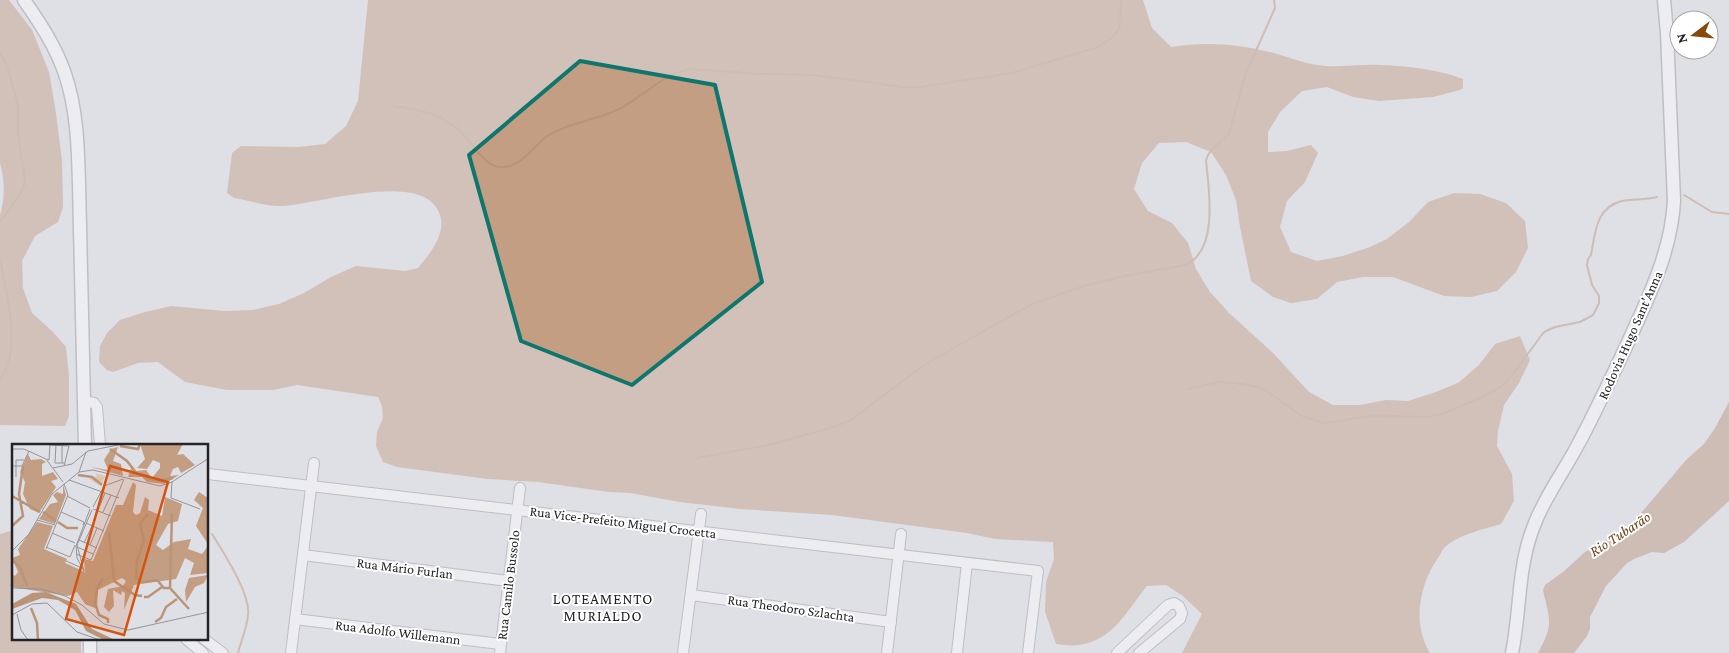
<svg xmlns="http://www.w3.org/2000/svg" width="1729" height="653" viewBox="0 0 1729 653" font-family="'Crimson Pro',serif">
<style>
.forest{fill:#c39e83}
.water{fill:#b99479}
.lines{fill:none;stroke-linecap:round;stroke-linejoin:round}
.stream{stroke:#b99479;stroke-width:2}
.minor-casing{stroke:#97989e;stroke-width:12}
.major-casing{stroke:#97989e;stroke-width:15}
.minor{stroke:#fff;stroke-width:10}
.major{stroke:#fff;stroke-width:12}
.marked{fill:none;stroke:#0f766e;stroke-width:4;stroke-linejoin:round}
.labels{text-anchor:middle;stroke-width:4;stroke-linejoin:round;paint-order:stroke}
.street-label{font-size:14px;fill:#242427;stroke:#fff}
.water-label{font-size:15px;font-style:italic;fill:#6e3d12;stroke:#fff}
.neighbourhood-label{font-size:15px;letter-spacing:1px;fill:#242427;stroke:#fff}
.inset-river{fill:none;stroke:#b99479;stroke-width:2.5}
.inset-road{fill:none;stroke:#94949a;stroke-width:1}
.view{fill:#d4540f;fill-opacity:0.15;stroke:#d4540f;stroke-width:2.5}
.inset-edge{fill:none;stroke:#242427;stroke-width:2.5}
</style>
<rect width="100%" height="100%" fill="#dfdfe6"/>
<!-- forest -->
<g class="forest">
<path d="M0,0H9L32,30L49,72L56,113L62,161L63,207L58,222L35,236L22,261L23,288L32,313L52,331L66,347L69,377V416L65,426L0,425V215C5,197 5,182 0,163Z"/>
<path d="M368,0H1143L1152,28L1171,47C1205,41 1240,44 1274,53C1291,58 1308,65 1326,66C1344,67 1362,64 1380,65C1407,66 1437,69 1463,79V88L1460,90L1433,97L1379,101L1353,97L1327,87L1302,91L1280,112L1268,132V152L1287,151L1311,145L1318,153L1305,182L1287,201L1280,227L1291,252L1317,261L1343,256L1370,247L1387,239L1409,222L1428,202L1454,193L1480,194L1506,203L1525,221L1528,248L1516,272L1497,291L1471,297L1444,296L1393,277H1363L1337,282L1317,299L1291,303L1273,297L1251,281L1240,227L1236,200L1226,175L1211,152L1186,142L1159,143L1142,163L1134,189L1148,211L1172,223L1188,243L1196,269L1210,292L1229,313L1273,353L1309,392L1333,405H1360L1386,400L1408,401L1433,393L1458,383L1479,365L1495,344L1520,336L1530,360L1519,383L1504,405L1498,431L1497,446L1512,474L1514,501L1501,524C1484,529 1457,535 1444,548C1442,550 1440,555 1438,558C1419,585 1412,624 1430,653H1182L1202,614L1183,596L1166,585L1147,586C1127,610 1114,640 1079,645C1072,646 1064,645 1056,644L1045,612L1046,582L1054,559L1053,542L995,539L967,533L832,515L740,509L680,502L630,493L609,492L538,482L488,479L397,467L383,462L376,446L377,432L383,418L382,406L378,397L297,385L273,390H227L185,382L158,362L138,363L113,372L107,370L99,362L100,346L107,333L120,320L145,312L171,306L225,311L253,310L279,304L304,293L331,277L356,266L405,271L418,268C431,252 451,229 436,207C413,173 317,204 282,206C270,207 247,200 234,198L227,193L232,153L241,146L298,147L325,144L346,126L358,101Z"/>
<path d="M14,530V639H81V653H0V534Z"/>
</g>
<!-- water -->
<path class="water" d="M1729,402V501L1684,542L1664,553L1652,552L1634,559L1627,563L1606,586L1590,617V629L1587,636L1574,653H1538C1554,624 1550,621 1543,590L1545,585L1563,572L1585,552L1625,529L1636,519L1687,459L1704,444L1715,428Z"/>
<g class="lines">
<!-- stream -->
<g class="stream">
<path d="M0,53L7,66L18,105V134L25,181L21,193L0,222"/>
<path d="M394,106C411,109 430,111 445,120C450,124 456,127 461,132C471,142 485,166 499,167C520,169 532,148 546,137C568,122 597,121 621,108C644,96 664,73 690,69L761,74L815,75L902,87H920L1012,73L1098,47L1114,36L1120,27L1121,0"/>
<path d="M1684,195L1712,212L1729,214"/>
<path d="M0,260C7,295 22,349 0,380"/>
<path d="M1188,389L1219,382L1237,383L1262,388L1302,416L1324,423L1371,416L1426,417L1442,414L1480,398L1499,388L1509,379L1544,332L1555,327L1580,322L1593,315L1599,303V296L1592,285L1587,265L1588,259L1591,255C1595,233 1596,207 1622,201C1634,199 1646,200 1657,197"/>
<path d="M697,458L773,444L837,426L851,420L920,368L955,347L1034,303L1081,287L1125,276L1185,265C1219,251 1209,190 1206,161C1208,148 1222,143 1229,133L1246,73L1275,8L1274,0"/>
<path d="M212,534C223,552 251,594 248,615C247,628 241,641 238,653"/>
</g>
<!-- minor casing -->
<g class="minor-casing">
<g id="minor">
<path d="M84,401L94,403L97,407L100,446"/>
<path d="M208,474L1038,571L1028,653"/>
<path d="M303,555L508,581"/>
<path d="M691,595L891,622"/>
<path d="M295,619L500,644"/>
<path d="M186,639L203,653"/>
<path d="M204,639L223,653"/>
<path d="M291,653L314,463"/>
<path d="M500,653L520,488"/>
<path d="M683,653L701,514"/>
<path d="M887,653L901,534"/>
<path d="M957,653L967,563"/>
<path d="M1117,653L1168,605L1174,603L1179,606L1182,613L1180,619L1139,653"/>
</g>
</g>
<!-- major casing -->
<g class="major-casing">
<g id="major">
<path d="M24,0C40,23 56,47 65,74C77,109 78,147 79,184L85,446"/>
<path d="M90,639V653"/>
<path d="M1512,653C1521,609 1517,566 1535,523C1545,497 1562,474 1575,450C1593,418 1608,384 1624,351C1646,302 1671,255 1674,201L1667,33L1664,0"/>
</g>
</g>
<!-- minor -->
<use href="#minor" class="minor"/>
<!-- major -->
<use href="#major" class="major"/>
</g>
<!-- marked area -->
<path d="M0 0H1729V653H0ZM580,61L715,85L762,282L632,385L521,341L469,155Z" fill="#dfdfe6" fill-opacity=".55" fill-rule="evenodd"/>
<path class="marked" d="M580,61L715,85L762,282L632,385L521,341L469,155Z"/>
<g class="labels">
<!-- street labels -->
<g class="street-label">
<text transform="translate(1630 335) rotate(-66)" y="5">Rodovia Hugo Sant'Anna</text>
<text transform="translate(623 522) rotate(7)" y="5">Rua Vice-Prefeito Miguel Crocetta</text>
<text transform="translate(405 568) rotate(7)" y="5">Rua Mário Furlan</text>
<text transform="translate(508 585) rotate(-83)" y="5">Rua Camilo Bussolo</text>
<text transform="translate(791 608) rotate(8)" y="5">Rua Theodoro Szlachta</text>
<text transform="translate(398 632) rotate(7)" y="5">Rua Adolfo Willemann</text>
</g>
<!-- water labels -->
<g class="water-label">
<text transform="translate(1620 534) rotate(-33)" y="5">Rio Tubarão</text>
</g>
<!-- neighbourhood labels -->
<g class="neighbourhood-label">
<text x="603" y="604">LOTEAMENTO<tspan x="603" dy="17">MURIALDO</tspan></text>
</g>
</g>
<!-- overview -->
<g transform="translate(12 444)">
<rect width="196" height="196" fill="#dfdfe6"/>
<path d="M83,29L93,32L89,42L77,35L85,32Z" fill="#ddc5b3"/>
<path d="M128,0H171L165,11L171,10L183,21L169,29L166,23L161,25L158,32L167,31L152,40L135,38L130,33H116L120,22L124,27L134,26L140,34L148,24V19L141,16L135,25L125,24L133,15ZM106,3L101,17L109,20L111,32L79,23L96,26L92,16L99,5ZM16,10L19,16L29,15L34,18L30,20V32L41,28L46,35L39,37L44,43L27,69L18,65L11,50L13,38L8,28ZM121,38L124,41L121,68L124,71L128,69L133,53L137,56L136,66L150,72L153,53L170,60L166,77L156,80L144,101L151,106L162,98L179,95L176,105L190,110L196,102V129L178,131L182,119L173,114L164,135L122,141L112,166L113,149L110,147L109,151L101,146L102,162L97,168L92,163L96,145L111,142L114,137L110,134L86,146L85,165L73,160L65,148L56,152L0,143V130L3,132L6,128L0,114L8,111L6,105L25,78L41,82L32,105L55,115L53,119L73,128L72,115L81,117L104,61H111ZM51,40L54,51L43,80L27,75L38,60L46,58L41,51L45,48L51,50ZM187,48L196,54V100L184,82L191,64L182,56ZM196,131L192,139L183,143L174,158L173,146L177,134Z" fill="#c39e83"/>
<path d="M34,148L64,160L80,185L103,196H92L74,187L63,166L46,156L30,154L0,165V160L20,149Z" fill="#b99479"/>
<path class="inset-river" d="M108,2L126,5L128,0M98,5L115,17L125,30L146,37L161,34M66,31L80,33L90,41M0,52L28,68M31,68L44,77M160,69L158,144L177,165M136,70L128,79L132,97L125,117L124,134L131,138L145,136L152,144H158M46,78L55,84H66M0,82L11,72L7,50L11,22M97,88L102,137L123,151L130,152M0,116L8,123L15,142M91,134L85,145L83,159L87,171L96,175V179M132,153H136L150,143M19,164L25,179L26,196M143,178L149,174L154,163L165,155"/>
<path class="inset-road" d="M44,0L43,19H52M38,1L57,2L52,22M0,5H12L34,15L51,38M35,15L37,16L38,0M50,19V1M0,22H10L17,7M41,24L60,20L76,7L111,0M67,28L74,8M4,33V16H12M57,36L107,54M160,38L159,54L188,65M55,52L78,64M81,63L92,42L111,35M78,65L64,102L65,114L72,127L65,101L80,66M81,65L99,72M86,66L93,49M49,68L72,78L71,81M91,68L99,51M25,76L43,81M74,79L92,87M40,89L63,99M67,96L85,104M72,99L80,82M78,101L85,84M34,103L58,113L63,101M65,103L81,110M34,105L56,51L52,40M0,107L17,90L40,50L67,28L81,26L148,42L160,38L197,14M64,110L79,116L112,35M54,117L70,124M0,144L30,145L53,152L70,161L92,180L116,186L197,168M5,170L9,186L16,196M0,171L20,160L35,159L65,188L88,196"/>
<path class="view" d="M98,22L156,38L112,191L54,175Z"/>
<rect width="196" height="196" class="inset-edge"/>
</g>
<!-- north arrow -->
<g transform="translate(1694 35) rotate(254)"><circle r="24" fill="#ffffff" stroke="#a7a7a9"/>
<path d="M0-4L9 19L0 12L-9 19Z" fill="#87490a"/>
<text y="-8" font-size="14" font-weight="bold" text-anchor="middle" fill="#242427">N</text>
</g>
</svg>
